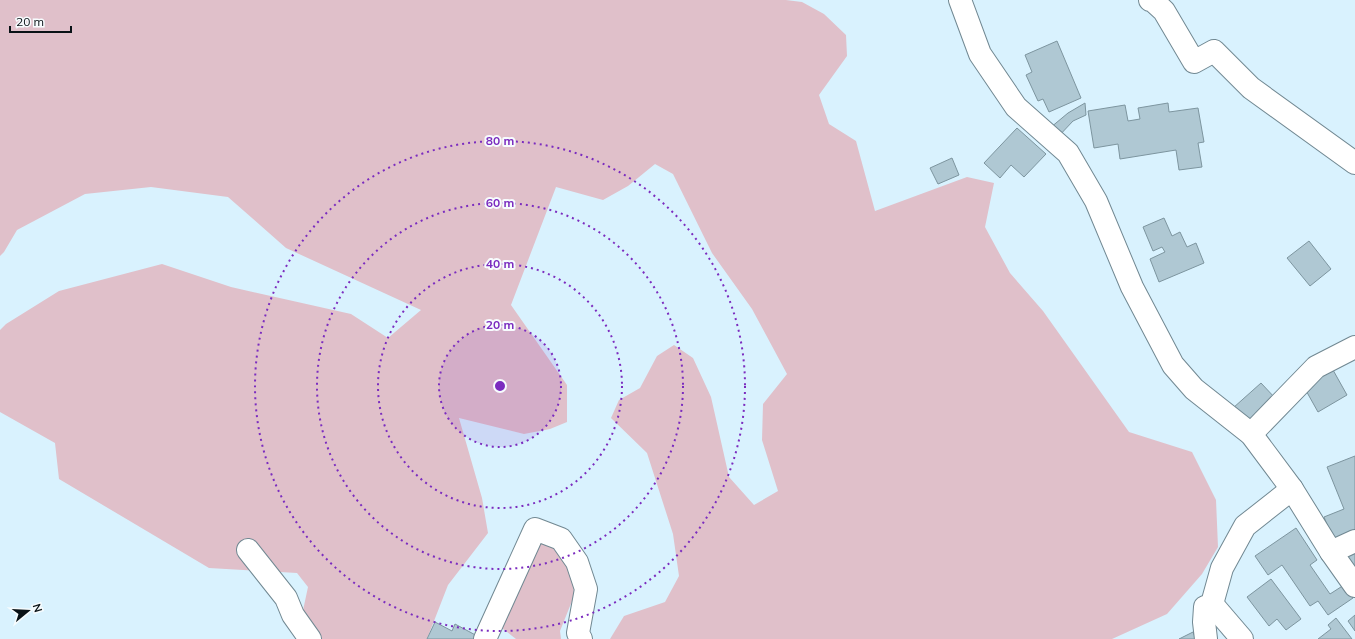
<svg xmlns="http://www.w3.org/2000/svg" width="1355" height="639" viewBox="0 0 1355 639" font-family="Mulish,sans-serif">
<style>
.green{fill:#e0c0ca}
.building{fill:#afc8d3;stroke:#7d959f}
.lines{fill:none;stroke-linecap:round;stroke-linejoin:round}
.minor-casing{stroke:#718892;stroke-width:24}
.minor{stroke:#fff;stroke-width:22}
.ring{fill:none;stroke:#7b2cbf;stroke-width:2;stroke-dasharray:2 4}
.centre{fill:#7b2cbf;stroke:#f7fcfe;stroke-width:2}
.ring-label{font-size:12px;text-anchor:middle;font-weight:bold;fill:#7b2cbf;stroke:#f7fcfe;stroke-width:4;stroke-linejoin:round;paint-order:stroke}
</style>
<rect width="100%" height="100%" fill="#d9f2fe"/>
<!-- green -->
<g class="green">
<path d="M0,0H786L802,2L824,14L846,35L847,56L819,95L829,124L856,141L875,211L967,177L994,183L985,227L1010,273L1043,311L1129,432L1192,452L1216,500L1218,547L1202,574L1167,614L1112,639H610L624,616L665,602L679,576L673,534L647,453L611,418L619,400L640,388L657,356L674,345L693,358L711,397L729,477L754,505L778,491L762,440L763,404L787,374L752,309L712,253L673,174L655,164L628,186L603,200L556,187L511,305L567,385V422L550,429L524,434L459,418L482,498L488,533L448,585L427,639H319L302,615L308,587L297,573L209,568L59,479L55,443L0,412V330L6,324L59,291L162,264L231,287L351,314L388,338L421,310L286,248L228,197L151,187L85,194L17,230L4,252L0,256Z"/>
<path d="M535,534L558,542L573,565L574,596L560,631L561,639H516L494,622Z"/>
</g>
<!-- building -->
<g class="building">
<path d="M1057,41L1081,98L1049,112L1043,99L1038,101L1026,75L1032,72L1025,55Z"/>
<path d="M1085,103L1086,115L1073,121L1057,138L1050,128L1068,113Z"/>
<path d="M1168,103L1169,112L1198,108L1204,142L1198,143L1202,167L1179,170L1176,150L1120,159L1118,144L1094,148L1088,111L1125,105L1128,121L1140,119L1138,108Z"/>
<path d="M1017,128L1046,154L1024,177L1011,165L1000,178L984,163Z"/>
<path d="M952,158L959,175L938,184L930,168Z"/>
<path d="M1164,218L1172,236L1180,232L1187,247L1196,243L1204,263L1159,282L1150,259L1165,252L1162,247L1153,251L1143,227Z"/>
<path d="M1309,241L1331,269L1310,286L1287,258Z"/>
<path d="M1333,370L1347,395L1318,412L1304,387Z"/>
<path d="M1261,383L1276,399L1248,424L1233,408Z"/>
<path d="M1355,456V531L1333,540L1324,517L1344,509L1327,467Z"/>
<path d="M1296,528L1317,560L1310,565L1330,594L1344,585L1353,598L1328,615L1318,601L1310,606L1282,565L1268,575L1255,556Z"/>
<path d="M1355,547V567L1353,568L1345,552Z"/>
<path d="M1271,579L1301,619L1286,630L1277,619L1269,626L1247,597Z"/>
<path d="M1355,615V631L1348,621Z"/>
<path d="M1336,618L1352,639H1318L1331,629L1328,625Z"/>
<path d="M435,622L452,631L455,624L481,638L480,639H427Z"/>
<path d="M1193,632L1196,639H1179Z"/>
</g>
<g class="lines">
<!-- minor casing -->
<g class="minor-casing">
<g id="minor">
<path d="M960,0L980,54L1016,107L1068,153L1096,201L1132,287L1173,365L1194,389L1251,434L1292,489L1331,552L1355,586"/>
<path d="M1150,0H1152L1164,11L1194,62L1214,51L1251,88L1355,163"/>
<path d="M1251,434L1316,367L1355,347"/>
<path d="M248,550L286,598L293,615L310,639"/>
<path d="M1331,552L1355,541"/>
<path d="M1212,604L1242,639"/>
<path d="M485,639L535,529L561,539L577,562L586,589L578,633L581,639"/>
<path d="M1206,639L1204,622L1205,607L1212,604L1222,568L1245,526L1292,489"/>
</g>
</g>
<!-- minor -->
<use href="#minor" class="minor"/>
</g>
<!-- distance rings -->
<circle cx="500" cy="386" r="61" fill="#7b2cbf" fill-opacity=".12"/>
<g class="ring">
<circle cx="500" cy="386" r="61"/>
<circle cx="500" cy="386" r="122"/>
<circle cx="500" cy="386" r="183"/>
<circle cx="500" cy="386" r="245"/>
</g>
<circle cx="500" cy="386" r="6" class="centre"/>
<g class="ring-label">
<text x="500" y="145">80 m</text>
<text x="500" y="207">60 m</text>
<text x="500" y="268">40 m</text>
<text x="500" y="329">20 m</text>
</g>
<!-- north arrow -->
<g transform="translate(28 611) rotate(72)" stroke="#f7fcfe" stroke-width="3" paint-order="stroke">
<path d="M0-3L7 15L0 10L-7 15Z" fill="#091216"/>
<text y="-6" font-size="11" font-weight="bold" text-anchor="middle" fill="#091216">N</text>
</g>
<!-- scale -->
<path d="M10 26v6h61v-6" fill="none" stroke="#091216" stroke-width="2"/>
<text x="16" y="26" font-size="12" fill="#091216" stroke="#f7fcfe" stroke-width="3" paint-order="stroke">20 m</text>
</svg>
